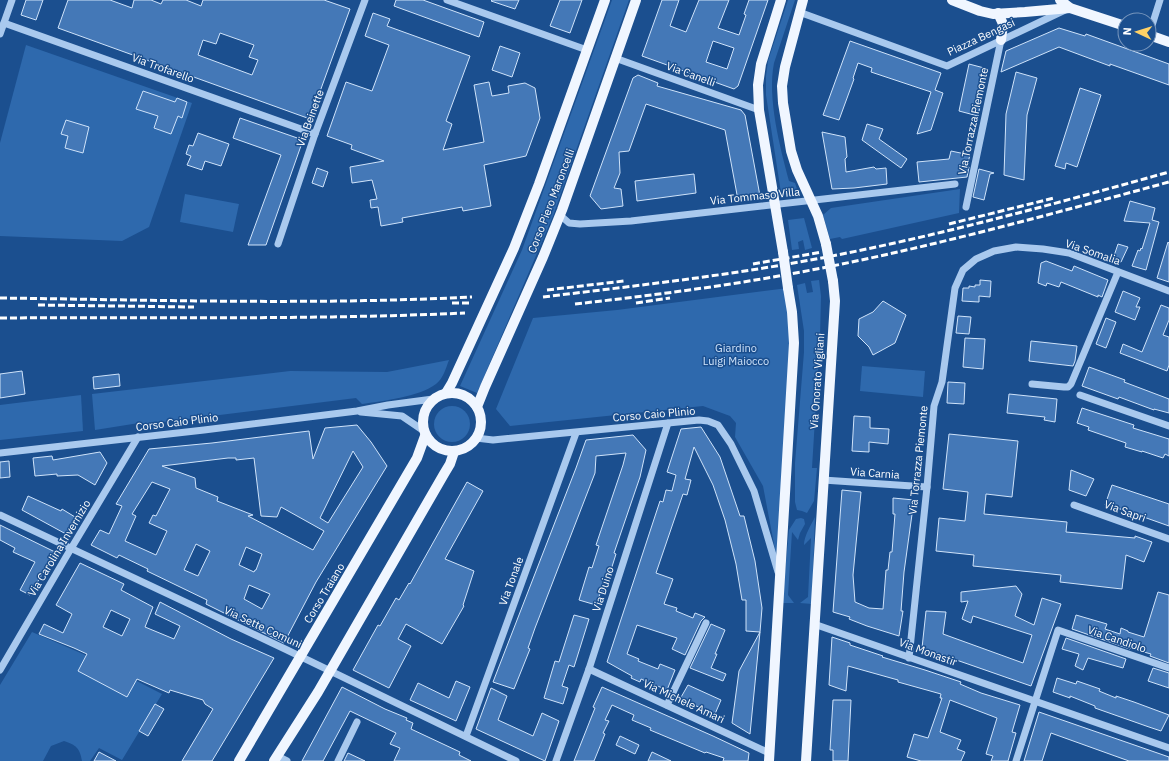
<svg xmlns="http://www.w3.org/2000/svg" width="1169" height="761" viewBox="0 0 1169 761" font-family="'IBM Plex Sans',sans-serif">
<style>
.green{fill:#2e69ad}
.building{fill:#4478b7;stroke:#cfe3fa;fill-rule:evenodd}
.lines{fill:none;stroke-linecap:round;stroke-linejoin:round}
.minor{stroke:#a9c9ee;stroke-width:7}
.major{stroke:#f0f6ff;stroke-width:10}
.rail{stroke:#fff;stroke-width:3;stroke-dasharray:7 3;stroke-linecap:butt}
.major-bridge{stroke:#f0f6ff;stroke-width:10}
.labels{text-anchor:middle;stroke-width:3;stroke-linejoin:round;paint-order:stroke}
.street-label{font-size:11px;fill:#fff;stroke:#1b4f8f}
.park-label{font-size:11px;fill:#cfe3fa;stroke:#1b4f8f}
</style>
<rect width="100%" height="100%" fill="#1b4f8f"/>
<!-- green -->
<g class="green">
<path d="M612,0H629L553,216L477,393L460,386L522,250Z"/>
<path d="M788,0H795L774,63C767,98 780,147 789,181L795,183L798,192L781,193L766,95V76L768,61Z"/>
<path d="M26,45L192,103L149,227L122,241L0,236V143Z"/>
<path d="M960,189L959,213L842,239L840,237L830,239L823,215L831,208Z"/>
<path d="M185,194L239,204L233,232L180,222Z"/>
<path d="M804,218L812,248L805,250L803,240L798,242L799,249L792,250L788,220Z"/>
<path d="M819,280L821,296L820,337L812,468H817L814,501L807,513L802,511L797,510L795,502V463L804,352V331L797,285L805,283L807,293L813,292L811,281Z"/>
<path d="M788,288L792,312L780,576L763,486L735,437L736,423L730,416L703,406L510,426L496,409L533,318L617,310Z"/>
<path d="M449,360C446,368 443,379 436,384C419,397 382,401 362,404L356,398L139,425V423L95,430L92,394L290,371L387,372Z"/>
<path d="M862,366L925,371L923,397L860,391Z"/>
<path d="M81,395L83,431L0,440V405Z"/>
<circle cx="452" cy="424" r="18"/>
<path d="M815,517L812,604L800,603L808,597L811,538L804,545C804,536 811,525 815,517Z"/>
<path d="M801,518L804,519L805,524L800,533L798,540L792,532L788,595L794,603H782L789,530L796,519Z"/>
<path d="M32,632L90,657L162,694L122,760L99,748L90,761H82C80,748 76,745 64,741L51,746L43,761H0V685Z"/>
</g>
<!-- building -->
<g class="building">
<path d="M26,0H43L36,20L21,15Z"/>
<path d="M68,0H110L132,8L134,0H151L161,4L163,0H186L201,6L203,0H324L350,9L310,119L58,28ZM220,33L254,45L249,57L258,60L252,75L198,55L203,40L216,44Z"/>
<path d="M396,0H423L484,22L479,37L394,6Z"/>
<path d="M492,0H519L515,9L491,1Z"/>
<path d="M560,0H582L570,33L550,26Z"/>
<path d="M662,0H679L670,26L686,32L699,0H729L718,28L739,35L746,15L744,14L749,0H768L738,86L734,89L642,56ZM713,41L734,48L727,69L706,62Z"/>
<path d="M373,13L390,19L387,26L470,56L446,121L452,124L443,150L484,142L474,85L489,82L492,96L509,93L508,86L525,83L535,88L540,118L526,156L484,165L491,206L463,211L462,207L435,212L402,218L403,222L381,226L378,207L371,208L370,200L377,199L372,180L352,183L350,167L384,161L351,149L352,145L327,136L346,82L372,91L389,45L365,36Z"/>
<path d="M1059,28L1085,36L1086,34L1169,64V85L1110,64V66L1059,47L1001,72L1006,51Z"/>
<path d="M850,41L941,73L935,90L943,93L931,130L917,134L931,92L871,72L872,68L858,63L853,78L854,79L839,120L823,115Z"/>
<path d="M500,46L520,53L512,77L492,70Z"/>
<path d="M969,64L988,69L978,116L959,111Z"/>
<path d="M1016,72L1037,78L1027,115L1024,180L1004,175L1006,114Z"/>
<path d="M638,75L658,83L657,86L741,110L745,115L760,196L738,200L725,130L646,104L629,151L619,152L620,173L614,188L621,189L623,206L601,209L590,196L633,78Z"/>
<path d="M1080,88L1101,95L1077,167L1066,163L1065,169L1055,166Z"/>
<path d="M143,91L175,102L177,98L187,102L182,118L178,116L171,134L154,128L158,116L136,109Z"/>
<path d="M240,118L303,140L266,245H248L281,155L233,138Z"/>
<path d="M66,120L89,127L83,153L65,148L68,136L61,134Z"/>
<path d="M867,124L883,129L879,139L907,159L901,168L862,140Z"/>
<path d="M822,132L845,137L847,157L845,159L846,172L874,167L876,169L886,168L887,184L854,188L832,189Z"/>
<path d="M198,133L229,144L221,166L205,161L202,170L187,165L191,156L186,154L189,145L193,146Z"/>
<path d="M951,151L970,155L967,166L969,167L967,177L919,182L917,162L949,159Z"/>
<path d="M317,168L328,172L323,187L312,183Z"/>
<path d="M979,169L994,173L990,174L984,200L973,197Z"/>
<path d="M694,174L696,193L637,201L635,181Z"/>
<path d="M1130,201L1155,208L1152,220L1159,222L1146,270L1132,266L1138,250L1140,251L1141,248L1142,249L1150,223L1124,221Z"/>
<path d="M1168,242L1169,243V282L1157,278Z"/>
<path d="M1118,244L1128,247L1121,262L1113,259Z"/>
<path d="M1046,261L1072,271L1074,266L1108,280L1102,297L1098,295V297L1061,282L1059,287L1047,283L1046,286L1038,283L1041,263Z"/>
<path d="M980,280L991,281L990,297L979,296V302L962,301L963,288H969V286L975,287V285H980Z"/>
<path d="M1123,291L1140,298L1136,307H1140L1135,320L1115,312Z"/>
<path d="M883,301L906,315L895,343L873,355L869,347L858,336L859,319L873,312Z"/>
<path d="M1161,305L1169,308V320L1163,335L1169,337V365L1167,371L1120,353L1123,344L1142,352Z"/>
<path d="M958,316L971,317L969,334L956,333Z"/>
<path d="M1106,318L1116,322L1106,348L1096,344Z"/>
<path d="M965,338L985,339L983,369L963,367Z"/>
<path d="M1031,341L1077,346L1075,361L1073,366L1029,361Z"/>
<path d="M1089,367L1125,380L1124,382L1169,399V413L1154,409V410L1119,397L1118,399L1082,386Z"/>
<path d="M22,371L25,394L0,398V374Z"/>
<path d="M119,374L120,386L94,389L93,377Z"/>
<path d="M948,382L965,383L964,404L947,403Z"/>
<path d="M1009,394L1057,399L1055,422L1044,420L1045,417L1007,413Z"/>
<path d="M1082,408L1134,425L1133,428L1169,439V456L1165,454L1163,458L1142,451V452L1125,447L1126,443L1088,430L1089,427L1077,423Z"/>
<path d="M854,416L870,417V428L889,429L888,444L869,442V452L852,451Z"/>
<path d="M357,425L371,442L387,466L316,582L284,643L206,604L207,600L147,571L148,569L119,555L117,558L91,545L100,530L109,534L122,506L116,504L149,449L212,443L309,431L313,459L325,428ZM353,451L363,467L328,523L320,518ZM228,458H236V460L254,458L261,516L277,517L281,507L324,531L313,550L248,516L253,515L217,501L218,497L196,488L195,478L162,466ZM152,482L170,489L156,516L153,515L149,523L167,531L156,555L125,541L136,516L132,514ZM196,544L210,551L198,576L184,570ZM246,547L262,554L256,570H255L254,572L239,565ZM249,585L270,594L262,609L244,599Z"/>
<path d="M701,427L720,457L740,516H744L755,561L762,608L760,632L746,631V600H742L736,564L725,520L713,485L694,447L685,479L691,480L687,495L683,494L656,573L673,579L664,604L677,608L676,611L693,618L695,613L705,617L701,621L685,655L672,649L677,638L637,625L627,654L639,659L638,661L658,669L660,664L675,670L667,690L641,679L640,682L631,678L632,676L607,662L660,501L663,502L666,490L672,491L676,475L667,472L681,429Z"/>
<path d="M949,434L1018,441L1012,497L986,494L984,514L1067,522L1066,532L1135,538V536L1152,542L1144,562L1126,555L1122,589L1060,582L1061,575L973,566L974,555L936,551L939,518L965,521L968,492L943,489Z"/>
<path d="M633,435L646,450L640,477L614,553L616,554L604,592L601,591L596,605L579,600L589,567L592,568L599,546L596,545L623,465L626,453L596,456L595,473L535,628L528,648L530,649L514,689L493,682L576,468L586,440Z"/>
<path d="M100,452L107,463L95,485L78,475L57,476V474L35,476L33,458L52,456L53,460Z"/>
<path d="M9,461L10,477L0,478V462Z"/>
<path d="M1071,470L1094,479L1086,496L1069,490Z"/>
<path d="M467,482L483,491L445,559L474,571L463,605L464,606L442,644L406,624L398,639L411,646L389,688L353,670L378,625L380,626L396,598L399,600L409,583L410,584Z"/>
<path d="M1112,485L1169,504V526L1124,510L1105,505Z"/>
<path d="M842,490L861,492L853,575L855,602L869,608L883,609L886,570H888L890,552H892L895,514H893V498L914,500L904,572L901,611H903L899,636L867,626L849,619L850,617L833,612Z"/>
<path d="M28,496L61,511L62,509L75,517L66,534L22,510Z"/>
<path d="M0,525L55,552L30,595L20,590L35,562L13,552L15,548L0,540Z"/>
<path d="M80,563L124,584L121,590L153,607L145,627L174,639L180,626L155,614L160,602L231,639L274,658L212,761H182L213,709L205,704L203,700L170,690L169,693L137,679L127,697L78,671L87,654L74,648L39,634L44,624L63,633L72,614L56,605ZM111,610L130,619L122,636L103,627Z"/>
<path d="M1016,586L1022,594L1015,616L1034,625L1042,598L1061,604L1031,686L922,648L926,611L946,612L943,634L1023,663L1032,635L973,616L971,623L962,619L968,601L961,602V592Z"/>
<path d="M1158,592L1169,595V663L1150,656L1151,654L1130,648V649L1072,629L1076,615L1107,624L1105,629L1120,634L1121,628L1128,631V632L1144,637Z"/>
<path d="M574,615L589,619L574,667L569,665L562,686L568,688L563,704L544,698L555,661L559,662Z"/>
<path d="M711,624L725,630L715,654H717L711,668L726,674L723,681L690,668Z"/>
<path d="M760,632L750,734L732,723L739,671Z"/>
<path d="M832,637L850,643V645L883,656L882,657L925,670L961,682L960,684L981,693L1020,705L1012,732L1016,733L1008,761H991L993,756L986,754L997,718L950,700L940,732L961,740L957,749L965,752L961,761H921L907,757L914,734L928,738L942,698H940L941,694L898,682V680L848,666L846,691L829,685Z"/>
<path d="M1066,638L1126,659L1123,668L1088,658L1083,670L1075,666L1079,654L1062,649Z"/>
<path d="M1153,668L1169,673V688L1148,681Z"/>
<path d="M1057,678L1076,684L1077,681L1100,689L1099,691L1116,698V696L1134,702L1169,715L1161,731L1149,727L1095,708V706L1070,696V698L1053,692Z"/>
<path d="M456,681L470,687L456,721L410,700L418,683L449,698Z"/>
<path d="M688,685L721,700L715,714L680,699Z"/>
<path d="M342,687L385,709L407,718L406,720L413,723L411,729L460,752L459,755L471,761H394L400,748L390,744L396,733L350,711L323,761H302Z"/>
<path d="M602,687L713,736L749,753L748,761H723L724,758L706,752L705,753L650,730L651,728L632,720L634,715L612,705L605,720L609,721L603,733L605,734L594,761H574L595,708L593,707Z"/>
<path d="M491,688L507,696L498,720L533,736L542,713L559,721L545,761L476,729Z"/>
<path d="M833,700H851L848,761H833V750H830Z"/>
<path d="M155,704L164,709L148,736L139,731Z"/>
<path d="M1039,712L1169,757V761H1129L1051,733L1042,761H1024Z"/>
<path d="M620,736L639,745L635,754L616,745Z"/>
<path d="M99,752L116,761H94Z"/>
<path d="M652,752L671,761H648Z"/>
<path d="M348,753L365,761H344Z"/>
</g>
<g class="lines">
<!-- minor -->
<g class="minor">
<path d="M447,0L587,50"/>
<path d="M799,12L947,66L1065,10"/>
<path d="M4,23L315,134"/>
<path d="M0,34L12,0"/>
<path d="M1149,35L1160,0"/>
<path d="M615,58L759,110"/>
<path d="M966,207L1001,40"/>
<path d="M560,215L569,223L580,224L631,221L955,184"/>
<path d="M278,244L315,134L365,0"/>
<path d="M1032,384L1064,387H1068L1071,384L1118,272"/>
<path d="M1080,395L1169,426"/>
<path d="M361,412L402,416L424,431"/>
<path d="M476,438L493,440L699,420L708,421L718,425L731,444L754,491L778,572"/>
<path d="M0,453L204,430L357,411L388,405L433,399"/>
<path d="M823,480L927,487"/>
<path d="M1074,505L1169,539"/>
<path d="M0,515L285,649L516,761"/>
<path d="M814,624L1169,748"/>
<path d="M909,658L927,487L934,406L942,382L955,288L963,270L976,259L994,251L1016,247L1043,249L1069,253L1169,291"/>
<path d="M589,669L769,753"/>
<path d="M0,670L66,557L138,437"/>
<path d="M667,705L706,623"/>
<path d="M466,736L576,433"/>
<path d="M277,756L287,761"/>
<path d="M338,761L357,722"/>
<path d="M556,761L589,669L668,423"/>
<path d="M1016,761L1058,630L1169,668"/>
</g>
<!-- major -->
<g class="major">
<path d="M781,0L761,64L758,85L759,110L783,252"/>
<path d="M803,0L785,67L782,86L783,103L791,151L797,170L818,216L826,244"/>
<path d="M952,0L980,11L993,14L1025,12L1070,8"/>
<path d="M1060,0L1070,8L1125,26"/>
<path d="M998,13L1003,24L1001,40"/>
<path d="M1149,35L1169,42"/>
<circle cx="452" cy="422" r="29"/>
<path d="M446,393L452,383L514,248L539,184L605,0"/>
<path d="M477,407L485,387L543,257L562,210L636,0"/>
<path d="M239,761L417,458L425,436"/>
<path d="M274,761L318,692L444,474L450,464L454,452"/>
<path d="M769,761L794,343L792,312L788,288"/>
<path d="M806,761L835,301L833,281"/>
</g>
<!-- rail -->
<g class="rail">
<path d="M949,224L1054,198"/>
<path d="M753,264L822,252"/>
<path d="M547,290L624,281"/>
<path d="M543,297C625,287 707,278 788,264C917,242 1043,207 1169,172"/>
<path d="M0,298C158,300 315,305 472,297"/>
<path d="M452,303H470"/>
<path d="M636,303L670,298"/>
<path d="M575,304C647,296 719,287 790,274C918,251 1044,216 1169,182"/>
<path d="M38,305L194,307"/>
<path d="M0,318C155,317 310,320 465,313"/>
</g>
<!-- major-bridge -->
<g class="major-bridge">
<path d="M826,244L833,281"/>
<path d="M783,252L788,288"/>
</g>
</g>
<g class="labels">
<!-- street labels -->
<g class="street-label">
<text transform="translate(981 37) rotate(-25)" y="4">Piazza Bengasi</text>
<text transform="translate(163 68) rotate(20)" y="4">Via Trofarello</text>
<text transform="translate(691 74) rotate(20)" y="4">Via Canelli</text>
<text transform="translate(310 118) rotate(-70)" y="4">Via Beinette</text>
<text transform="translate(973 121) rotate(-78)" y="4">Via Torrazza Piemonte</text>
<text transform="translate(755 196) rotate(-6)" y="4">Via Tommaso Villa</text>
<text transform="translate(551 201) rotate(-69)" y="4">Corso Piero Maroncelli</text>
<text transform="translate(1093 252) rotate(19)" y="4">Via Somalia</text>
<text transform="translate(817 381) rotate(-86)" y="4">Via Onorato Vigliani</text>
<text transform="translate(654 414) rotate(-5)" y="4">Corso Caio Plinio</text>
<text transform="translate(177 422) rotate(-7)" y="4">Corso Caio Plinio</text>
<text transform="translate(918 460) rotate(-84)" y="4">Via Torrazza Piemonte</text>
<text transform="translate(875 473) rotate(4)" y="4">Via Carnia</text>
<text transform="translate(1125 511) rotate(20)" y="4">Via Sapri</text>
<text transform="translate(59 548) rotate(-59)" y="4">Via Carolina Invernizio</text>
<text transform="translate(511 581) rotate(-70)" y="4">Via Tonale</text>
<text transform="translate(603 589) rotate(-72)" y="4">Via Duino</text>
<text transform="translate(324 593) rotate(-59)" y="4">Corso Traiano</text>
<text transform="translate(263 627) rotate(25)" y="4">Via Sette Comuni</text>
<text transform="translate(1117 639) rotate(19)" y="4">Via Candiolo</text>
<text transform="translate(928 652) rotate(20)" y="4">Via Monastir</text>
<text transform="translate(684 701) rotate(25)" y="4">Via Michele Amari</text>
</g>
<!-- park labels -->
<g class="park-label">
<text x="736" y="352">Giardino<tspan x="736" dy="13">Luigi Maiocco</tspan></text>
</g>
</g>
<!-- north arrow -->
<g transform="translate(1137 32) rotate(274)"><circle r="19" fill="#1b4f8f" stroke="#7695bc"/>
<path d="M0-3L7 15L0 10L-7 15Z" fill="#ffd166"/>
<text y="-6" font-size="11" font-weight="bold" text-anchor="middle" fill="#ffffff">N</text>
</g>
</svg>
